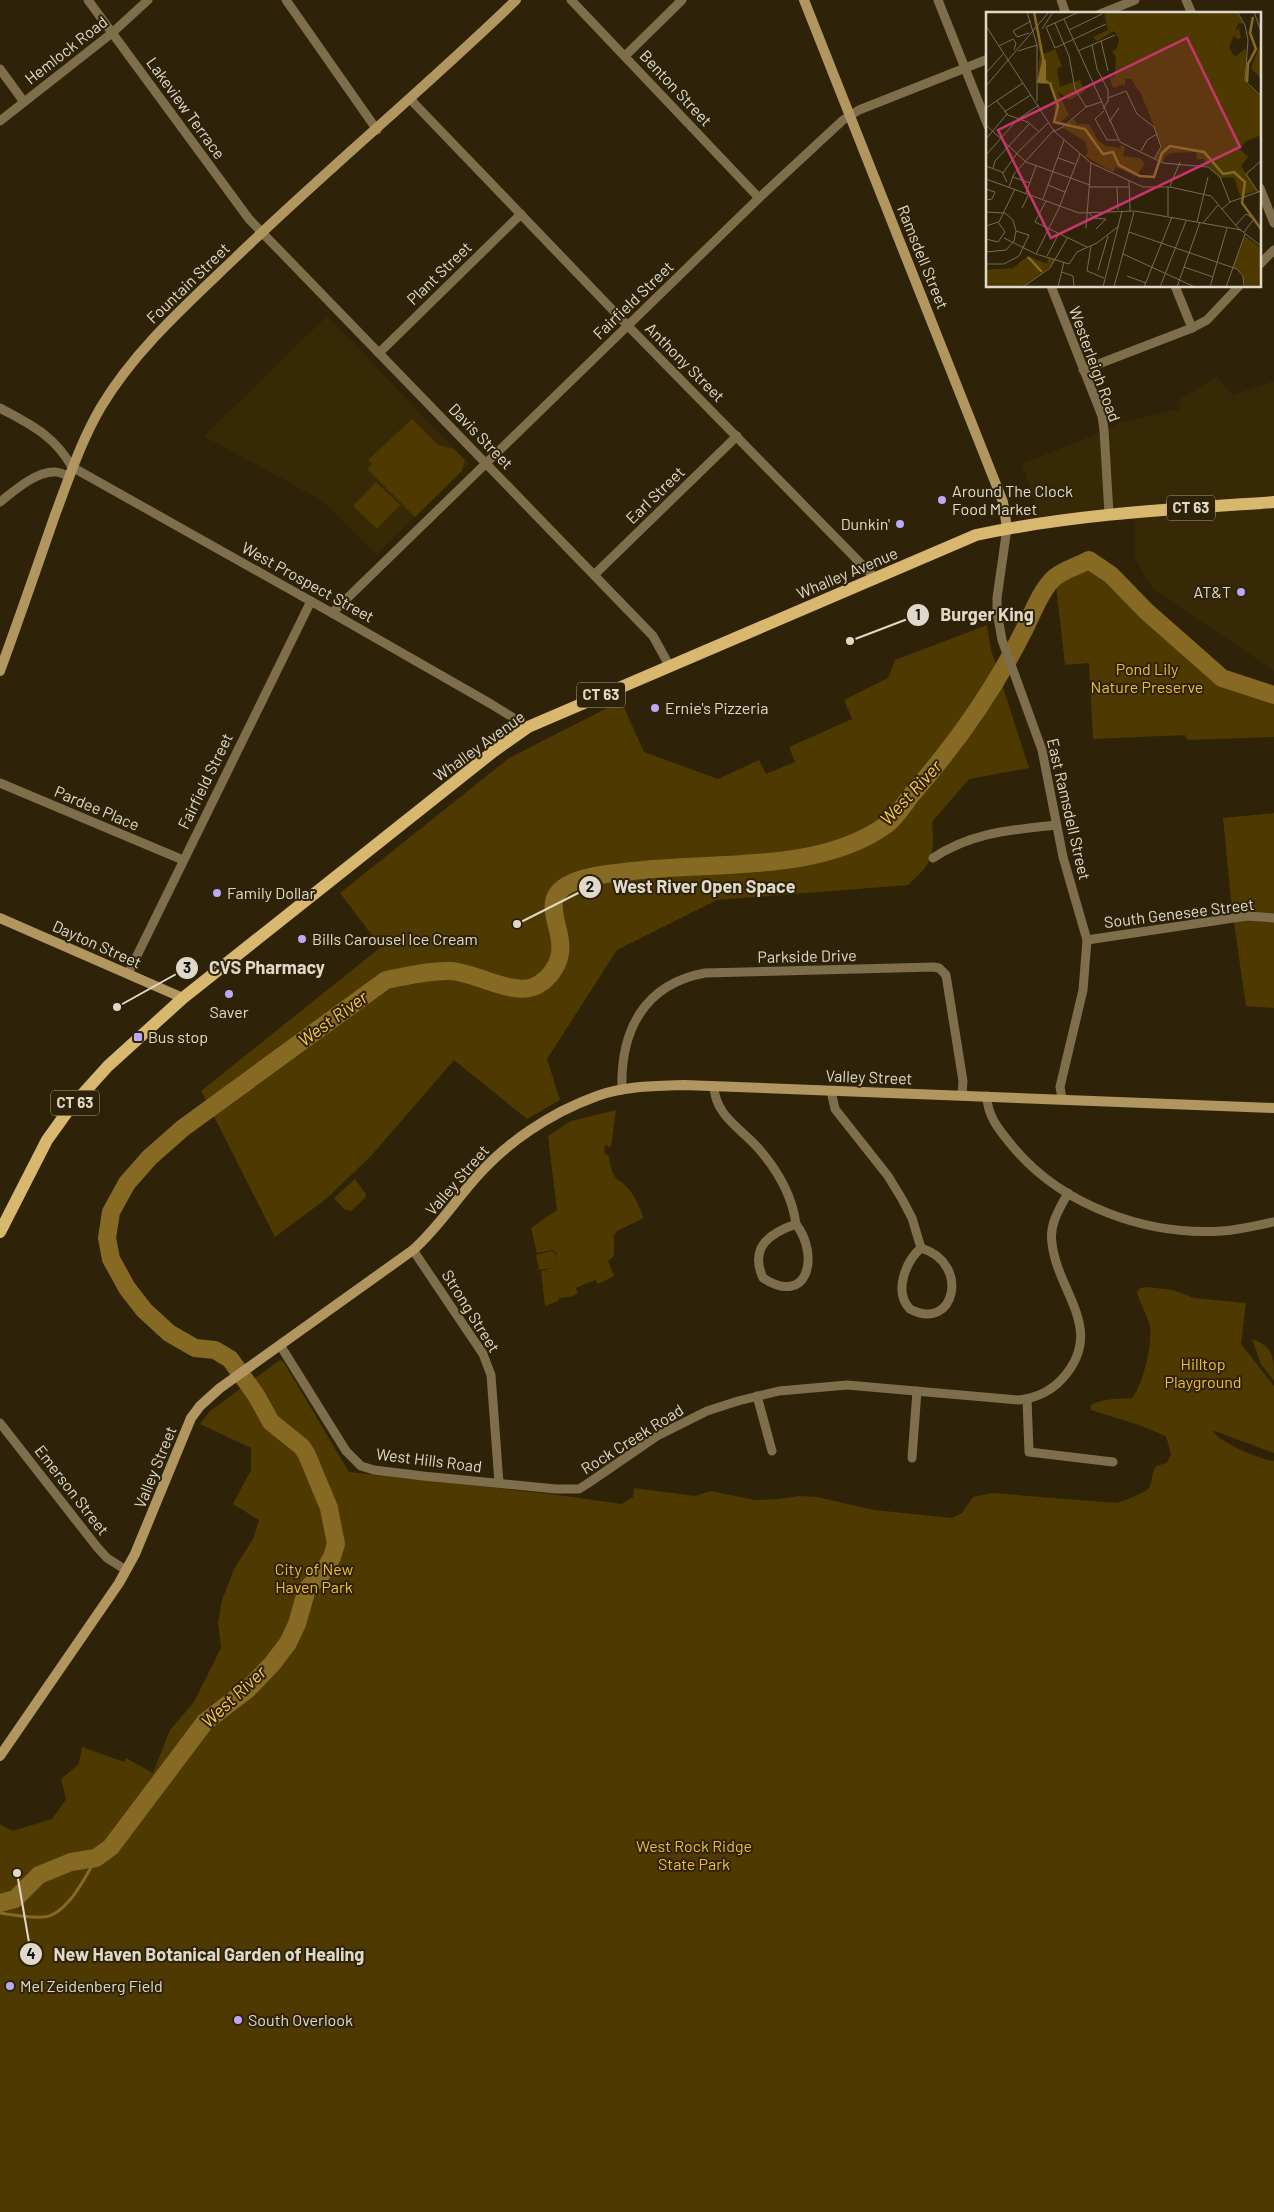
<svg xmlns="http://www.w3.org/2000/svg" width="1274" height="2212" viewBox="0 0 1274 2212" font-family="Barlow,sans-serif">
<style>
.built{fill:#372806}
.green{fill:#4e3900}
.lines{fill:none;stroke-linecap:round;stroke-linejoin:round}
.stream{stroke:#866922;stroke-width:3}
.river{stroke:#866922;stroke-width:18}
.street{stroke:#7e6e4c;stroke-width:9}
.secondary{stroke:#b1975f;stroke-width:10}
.primary{stroke:#d8b76e;stroke-width:12}
.poi-dot{fill:#bca9f5;stroke:#2e2309;stroke-width:2}
.labels{text-anchor:middle;stroke-width:4;stroke-linejoin:round;paint-order:stroke}
.shield{fill:#2e2309;stroke:#aba290;stroke-width:1}
.shield-label{font-size:15px;font-weight:bold;fill:#e0d9ca}
.street-label{font-size:16px;fill:#e0d9ca;stroke:#2e2309}
.poi-label{font-size:16px;fill:#e0d9ca;stroke:#2e2309;text-anchor:start}
.park-label{font-size:16px;fill:#f0bc3f;stroke:#2e2309}
.water-label{font-size:18px;font-style:italic;fill:#feca50;stroke:#2e2309}
.inset-river{fill:none;stroke:#866922;stroke-width:2.5}
.inset-road{fill:none;stroke:#756c56;stroke-width:1}
.view{fill:#c6356c;fill-opacity:0.15;stroke:#c6356c;stroke-width:2.5}
.inset-edge{fill:none;stroke:#e0d9ca;stroke-width:2.5}
.leader{fill:none;stroke:#e0d9ca;stroke-width:2}
.callout-dot{fill:#e0d9ca;stroke:#2e2309;stroke-width:2}
.mark-label{font-size:15px;text-anchor:middle;font-weight:bold;fill:#111}
.callout-label{font-size:18px;text-anchor:middle;font-weight:bold;fill:#e0d9ca;stroke:#2e2309;stroke-width:4;stroke-linejoin:round;paint-order:stroke}
</style>
<rect width="100%" height="100%" fill="#2e2309"/>
<!-- built -->
<g class="built">
<path d="M327,316L469,464L376,555L321,500L204,436Z"/>
<path d="M1217,376L1232,395L1274,381V671L1152,588L1134,557L1135,514L1035,520L1033,497L1022,464L1097,434L1119,423L1180,409L1179,400Z"/>
</g>
<!-- green -->
<g class="green">
<path d="M412,419L438,445L454,449L465,460L462,471L415,517L367,469L372,464L368,460Z"/>
<path d="M376,482L400,505L377,529L353,506Z"/>
<path d="M1082,567L1101,569L1115,577L1224,669L1274,692V737L1187,740L1185,735L1093,739L1089,663L1065,665L1055,577L1072,568Z"/>
<path d="M987,625L991,650L1029,768L969,779L932,822C935,855 933,863 908,885L717,900L617,950L547,1059L560,1100L527,1119L454,1060L371,1156L326,1199L275,1237L201,1091L381,947L340,893L509,758L621,701L644,752L718,779L759,760L766,774L795,762L789,747L852,719L844,700L888,678L895,660Z"/>
<path d="M1274,813V1008L1246,1006L1232,909L1223,818Z"/>
<path d="M616,1110L611,1147L605,1145L604,1152L609,1157C612,1184 620,1176 631,1192C637,1200 640,1210 644,1218L617,1231L614,1236V1256L608,1261L614,1276L598,1284L595,1280L576,1288L578,1293L570,1297L559,1298L558,1301L545,1306L541,1271L556,1267L539,1270L536,1255L552,1251L555,1253L557,1260L556,1253L553,1250L537,1253L531,1228L557,1210L548,1136L571,1121Z"/>
<path d="M355,1179L366,1194L365,1198L351,1211L345,1210L334,1198Z"/>
<path d="M1146,1287L1173,1290L1194,1298L1246,1303L1241,1344L1274,1386V1453L1212,1430C1218,1442 1261,1460 1274,1461V2212H0V1824L12,1831L52,1819L66,1799L61,1779L79,1764L82,1747L124,1762L126,1758L153,1773L170,1730L194,1702L221,1648L218,1622L222,1600L234,1569L253,1539L259,1520L233,1504L251,1470V1448L200,1424L210,1411L280,1360L283,1361L349,1472L550,1494L622,1504L633,1497L634,1488L695,1496L710,1491L756,1500L779,1499L799,1496L817,1497L874,1510L952,1518L962,1513L973,1497L992,1493L1117,1503C1123,1501 1147,1492 1149,1488C1153,1481 1151,1473 1156,1466L1167,1463L1171,1454L1166,1436L1139,1425L1091,1410V1405C1104,1398 1118,1399 1132,1398C1142,1386 1153,1344 1150,1328C1148,1316 1140,1304 1137,1292L1140,1288Z"/>
<path d="M1252,1339C1274,1346 1274,1359 1274,1381L1261,1364Z"/>
</g>
<g class="lines">
<!-- stream -->
<path class="stream" d="M0,1913C13,1915 29,1918 43,1917C66,1916 86,1877 96,1858"/>
<!-- river -->
<path class="river" d="M0,1903L15,1899L39,1875L71,1862L96,1858L111,1847L205,1722L248,1689L272,1664L288,1643L297,1624L307,1589L324,1571L332,1557L336,1544L329,1508L307,1455L302,1447L271,1422L256,1395L230,1359L215,1350L195,1348L169,1333L144,1310L127,1288L111,1259L107,1238L111,1212L127,1183L150,1157L183,1128L386,980C407,976 430,970 451,971C477,973 510,995 533,987C542,984 550,976 554,969C578,933 523,897 582,879C598,874 616,873 633,871C712,861 818,874 886,825C896,818 905,803 913,793C955,745 993,691 1022,634C1031,618 1039,593 1052,580C1060,571 1078,566 1089,560L1111,575L1146,611L1222,678L1274,695"/>
<!-- street -->
<g class="street">
<path d="M88,0L249,219L653,636L670,667"/>
<path d="M286,0L377,130"/>
<path d="M571,0L759,198"/>
<path d="M938,0L988,126"/>
<path d="M1061,0L1066,14"/>
<path d="M1186,0L1192,14"/>
<path d="M1100,14L1135,0"/>
<path d="M625,56L682,0"/>
<path d="M0,69L24,102"/>
<path d="M411,100L628,326L876,579"/>
<path d="M0,121L112,33L148,0"/>
<path d="M1260,188L1274,223"/>
<path d="M1260,264L1274,250"/>
<path d="M1051,286L1102,416L1104,430L1109,514"/>
<path d="M1175,286L1192,328"/>
<path d="M379,353L521,214"/>
<path d="M1083,370L1192,328L1207,320L1239,286"/>
<path d="M0,408C31,425 54,435 72,467L332,613L491,704L528,727"/>
<path d="M0,502C14,491 35,472 54,472C58,471 65,475 69,476"/>
<path d="M1007,528L997,598V612L1002,640L1042,750L1063,857L1087,940L1083,990L1060,1087L1062,1098"/>
<path d="M594,575L737,436"/>
<path d="M332,613L759,198L843,120L859,110L988,59"/>
<path d="M0,783L183,860"/>
<path d="M933,858C972,832 1011,830 1056,825"/>
<path d="M1087,940L1247,916L1274,918"/>
<path d="M128,974L311,601"/>
<path d="M714,1086C715,1116 741,1128 759,1149C778,1171 792,1195 796,1224"/>
<path d="M622,1090C620,1031 644,984 705,973L933,967L939,968L946,975L963,1081L962,1095"/>
<path d="M831,1091L835,1109L888,1176L902,1199L912,1218L921,1248"/>
<path d="M987,1096C987,1117 1001,1132 1014,1148C1063,1206 1147,1236 1222,1231C1239,1230 1257,1225 1274,1222"/>
<path d="M796,1224C820,1256 808,1307 763,1278C749,1247 770,1233 796,1224Z"/>
<path d="M921,1248C971,1263 955,1333 910,1309C893,1292 906,1261 921,1248Z"/>
<path d="M413,1250L483,1354L491,1375L499,1483"/>
<path d="M280,1345L346,1451L361,1466L374,1470L423,1476L556,1489H579L587,1484L657,1436L707,1411L738,1401L779,1391L847,1385L1019,1400C1036,1398 1051,1391 1062,1379C1107,1330 1057,1292 1052,1243C1049,1225 1059,1209 1068,1193"/>
<path d="M757,1396L772,1451"/>
<path d="M1027,1399L1029,1452L1113,1462"/>
<path d="M0,1423L97,1547L107,1558L126,1570"/>
<path d="M912,1458L917,1391"/>
</g>
<!-- secondary -->
<g class="secondary">
<path d="M804,0L1003,502L1007,528"/>
<path d="M0,671C19,619 37,567 55,515C69,478 81,441 101,407C135,350 186,305 234,259C326,170 424,89 516,0"/>
<path d="M0,918L183,998"/>
<path d="M0,1756L119,1583L135,1554L191,1418L200,1406L220,1388L413,1250C436,1230 453,1204 473,1181C505,1143 550,1113 597,1096C624,1086 655,1086 684,1085L1274,1108"/>
</g>
<!-- primary -->
<path class="primary" d="M0,1232L47,1140L70,1108L108,1066L183,998L494,751L528,727L976,535C1074,514 1174,509 1274,502"/>
</g>
<!-- markers -->
<g class="poi-dot">
<circle cx="942" cy="500" r="5"/>
<circle cx="900" cy="524" r="5"/>
<circle cx="1241" cy="592" r="5"/>
<circle cx="655" cy="708" r="5"/>
<circle cx="217" cy="893" r="5"/>
<circle cx="302" cy="939" r="5"/>
<circle cx="229" cy="994" r="5"/>
<rect x="133" y="1032" width="10" height="10" rx="2.5"/>
<circle cx="10" cy="1986" r="5"/>
<circle cx="238" cy="2020" r="5"/>
</g>
<g class="labels">
<!-- shield labels -->
<g class="shield">
<rect x="1167" y="495.5" width="48" height="25" rx="4"/>
<rect x="577" y="682.5" width="48" height="25" rx="4"/>
<rect x="51" y="1090.5" width="48" height="25" rx="4"/>
</g>
<g class="shield-label">
<text x="1191" y="513">CT 63</text>
<text x="601" y="700">CT 63</text>
<text x="75" y="1108">CT 63</text>
</g>
<!-- street labels -->
<g class="street-label">
<text transform="translate(66 50) rotate(-38)" y="6">Hemlock Road</text>
<text transform="translate(676 88) rotate(47)" y="6">Benton Street</text>
<text transform="translate(186 108) rotate(54)" y="6">Lakeview Terrace</text>
<text transform="translate(923 257) rotate(68)" y="6">Ramsdell Street</text>
<text transform="translate(439 273) rotate(-44)" y="6">Plant Street</text>
<text transform="translate(188 283) rotate(-44)" y="6">Fountain Street</text>
<text transform="translate(633 300) rotate(-44)" y="6">Fairfield Street</text>
<text transform="translate(685 362) rotate(45)" y="6">Anthony Street</text>
<text transform="translate(1095 364) rotate(70)" y="6">Westerleigh Road</text>
<text transform="translate(481 436) rotate(46)" y="6">Davis Street</text>
<text transform="translate(655 495) rotate(-44)" y="6">Earl Street</text>
<text transform="translate(847 573) rotate(-23)" y="6">Whalley Avenue</text>
<text transform="translate(308 582) rotate(29)" y="6">West Prospect Street</text>
<text transform="translate(479 746) rotate(-36)" y="6">Whalley Avenue</text>
<text transform="translate(205 781) rotate(-64)" y="6">Fairfield Street</text>
<text transform="translate(97 808) rotate(23)" y="6">Pardee Place</text>
<text transform="translate(1069 809) rotate(77)" y="6">East Ramsdell Street</text>
<text transform="translate(1179 913) rotate(-7)" y="6">South Genesee Street</text>
<text transform="translate(97 944) rotate(24)" y="6">Dayton Street</text>
<text transform="translate(807 956) rotate(-1)" y="6">Parkside Drive</text>
<text transform="translate(869 1077) rotate(2)" y="6">Valley Street</text>
<text transform="translate(457 1180) rotate(-49)" y="6">Valley Street</text>
<text transform="translate(471 1311) rotate(58)" y="6">Strong Street</text>
<text transform="translate(632 1439) rotate(-32)" y="6">Rock Creek Road</text>
<text transform="translate(429 1460) rotate(7)" y="6">West Hills Road</text>
<text transform="translate(155 1467) rotate(-68)" y="6">Valley Street</text>
<text transform="translate(72 1490) rotate(52)" y="6">Emerson Street</text>
</g>
<!-- poi labels -->
<g class="poi-label">
<text x="952" y="497">Around The Clock<tspan x="952" dy="18">Food Market</tspan></text>
<text x="890" y="530" text-anchor="end">Dunkin'</text>
<text x="1231" y="598" text-anchor="end">AT&amp;T</text>
<text x="665" y="714">Ernie's Pizzeria</text>
<text x="227" y="899">Family Dollar</text>
<text x="312" y="945">Bills Carousel Ice Cream</text>
<text x="229" y="1018" text-anchor="middle">Saver</text>
<text x="148" y="1043">Bus stop</text>
<text x="20" y="1992">Mel Zeidenberg Field</text>
<text x="248" y="2026">South Overlook</text>
</g>
<!-- park labels -->
<g class="park-label">
<text x="1147" y="675">Pond Lily<tspan x="1147" dy="18">Nature Preserve</tspan></text>
<text x="1203" y="1370">Hilltop<tspan x="1203" dy="18">Playground</tspan></text>
<text x="314" y="1575">City of New<tspan x="314" dy="18">Haven Park</tspan></text>
<text x="694" y="1852">West Rock Ridge<tspan x="694" dy="18">State Park</tspan></text>
</g>
<!-- water labels -->
<g class="water-label">
<text transform="translate(911 793) rotate(-47)" y="6">West River</text>
<text transform="translate(333 1019) rotate(-36)" y="6">West River</text>
<text transform="translate(234 1697) rotate(-43)" y="6">West River</text>
</g>
</g>
<!-- overview -->
<g transform="translate(986 12)">
<rect width="275" height="275" fill="#2e2309"/>
<path d="M118,0H250L257,11L252,12L249,19L253,16L255,26L251,27L248,23L243,36L249,45L260,36L259,71L275,85V123L259,130L254,137L262,145L255,154L271,179L254,184L248,165L235,166L220,153L218,147H211L210,140L184,141L178,145V150L169,146L176,135L155,82L145,67H139V75L137,72L128,76L126,73L124,66L129,64L130,44L126,40L131,36L133,27L128,19L111,29L107,25L122,18ZM51,30L58,42L69,37L76,54L71,57L74,75L94,68L99,79L84,88L72,80L83,103L70,113L67,72L51,71L54,41ZM275,30V67L265,56ZM88,107L91,112H103L112,128L120,134L133,136L136,133L139,135L137,144L154,146L159,152L150,164L130,155L127,160L99,144L102,140L99,129L77,116ZM259,224L275,236V275H259L257,262L247,255ZM42,244L61,252L63,245L69,247L65,254L36,275H0V258L27,256Z" fill="#4e3900"/>
<path d="M56,48H60V68L67,72L51,71Z" fill="#866922"/>
<path class="inset-river" d="M48,0L58,51M261,70L262,52L270,37L264,21L267,5M64,71L72,94L68,110L99,117L117,142L127,140L133,153L154,164L168,165L176,141L184,134L218,140L237,162L248,160L259,170L256,191L275,217M42,245L56,260"/>
<path class="inset-road" d="M41,0L51,33V89M251,0L259,13L262,28L259,69L275,84M268,0L275,19M78,7L134,130L177,151L222,155L234,165L244,190M69,11L83,44L89,77L100,95M0,14L68,119L105,151L157,175H184L225,184L252,216L275,234M60,15L69,36L120,12M60,15L93,0M56,17L67,0M83,18L116,2M43,21L31,25L27,19L45,9M115,29L122,59M106,33L111,57L122,78V89L117,97M13,34L27,27L30,31L28,38M32,39L51,33M92,39L129,23M0,61L17,42M0,74L63,0M122,86L140,79L151,102L168,115L175,135L168,147M11,89L22,103L42,110L52,119M0,96L37,71M118,99L109,107L121,128H132M18,100L45,83M123,110L133,96M0,113L40,150L104,173M0,127L21,102M155,139L161,128L171,122M0,143L32,107L53,93M72,146L89,152M0,154L16,160L21,170M7,156L9,149L44,111M17,161L32,140L62,111M27,165L44,171M0,167L93,201L149,199L255,218M143,169L144,199M62,173L79,180M184,174L194,150M23,175L28,162L66,120L77,115L100,95L115,90M103,175H143M131,175L132,198M0,177L9,180L6,187L0,188M272,180L260,162L275,149M40,181L50,154M57,187L78,128M60,189L49,210L101,235M36,196L43,182M236,197L244,190L275,179M0,200L19,201L27,208L30,219L28,229L20,238L0,240M103,201L108,206L120,207L110,217L113,214M182,204V175M13,210L29,177M211,210L222,165M217,211L232,193M250,213L260,202L268,207L258,220M0,214L12,210L19,220L12,230L0,227M100,216L105,151M143,220L251,257L257,264L258,275M18,226L50,242L83,252L91,240L111,231L133,214M105,234L101,259L118,266M50,242L73,196L94,142M137,242L209,275M61,244L73,221M0,252H18L33,244L43,223L30,219M198,255L227,265M112,258L122,224M76,260L87,264L88,275M141,264L160,271M37,275L64,256L82,225M72,275L78,250M117,275L136,199M128,275L148,200M158,275L186,205M174,275L200,209M191,275L214,210M224,275L241,216M240,275L259,222"/>
<path class="view" d="M201,26L254,135L65,226L12,118Z"/>
<rect width="275" height="275" class="inset-edge"/>
</g>
<!-- callouts -->
<path class="leader" d="M850 641L918 615M517 924L590 887M117 1007L187 968M17 1873L31 1954"/>
<g class="callout-dot">
<circle cx="850" cy="641" r="5"/>
<circle cx="517" cy="924" r="5"/>
<circle cx="117" cy="1007" r="5"/>
<circle cx="17" cy="1873" r="5"/>
<circle cx="918" cy="615" r="12"/>
<circle cx="590" cy="887" r="12"/>
<circle cx="187" cy="968" r="12"/>
<circle cx="31" cy="1954" r="12"/>
</g>
<g class="mark-label">
<text x="918" y="620">1</text>
<text x="590" y="892">2</text>
<text x="187" y="973">3</text>
<text x="31" y="1959">4</text>
</g>
<g class="callout-label">
<text x="987" y="621">Burger King</text>
<text x="704" y="893">West River Open Space</text>
<text x="267" y="974">CVS Pharmacy</text>
<text x="209" y="1961">New Haven Botanical Garden of Healing</text>
</g>
</svg>
